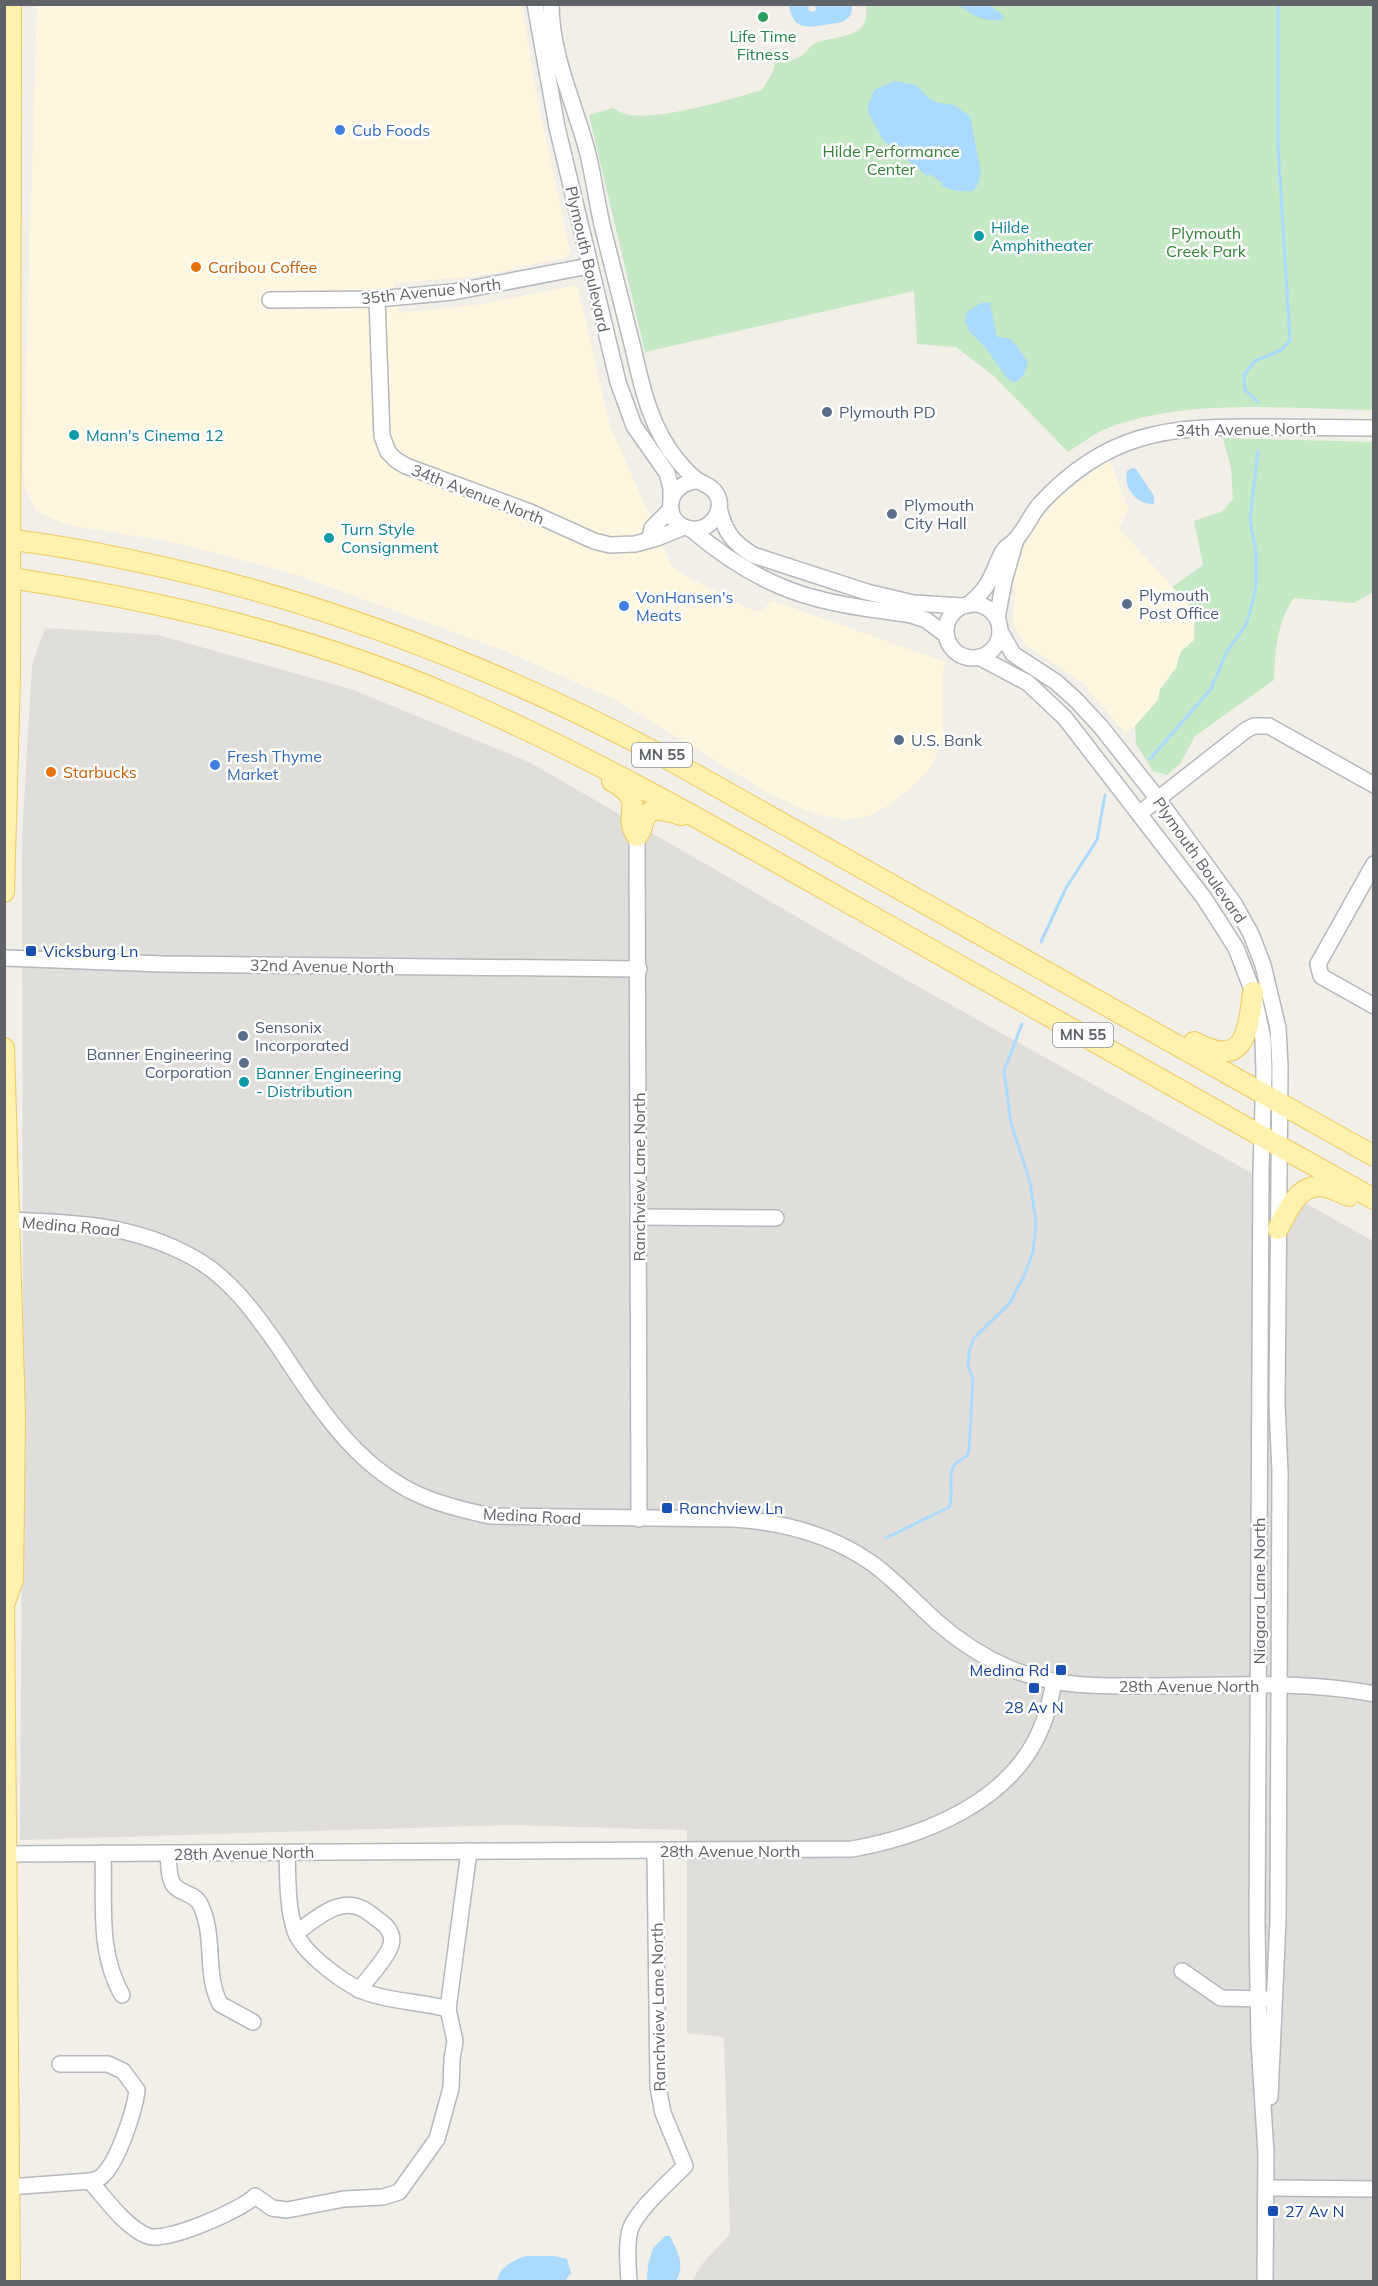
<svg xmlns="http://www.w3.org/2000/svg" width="1378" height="2286" viewBox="0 0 1378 2286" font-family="Mulish,sans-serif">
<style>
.commercial{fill:#fef7e0}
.industrial{fill:#e0deda}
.green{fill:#c5e8c5}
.water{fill:#aadaff}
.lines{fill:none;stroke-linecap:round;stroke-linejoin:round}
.stream{stroke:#aadaff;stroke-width:3}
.minor-casing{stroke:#b5b8bc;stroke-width:18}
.major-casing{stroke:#f2c960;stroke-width:22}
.minor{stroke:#fff;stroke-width:15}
.major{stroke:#fff2af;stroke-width:20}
.leisure-dot{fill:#2e9e5b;stroke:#fff;stroke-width:2}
.shop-dot{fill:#3f7fe0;stroke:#fff;stroke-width:2}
.culture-dot{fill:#0f9aa8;stroke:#fff;stroke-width:2}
.food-dot{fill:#e8710a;stroke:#fff;stroke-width:2}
.service-dot{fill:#5c6f8a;stroke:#fff;stroke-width:2}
.transit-dot{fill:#1a4fb4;stroke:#fff;stroke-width:2}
.labels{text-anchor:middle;stroke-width:5;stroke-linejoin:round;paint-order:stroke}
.shield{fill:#fff;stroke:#8f9295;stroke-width:1.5}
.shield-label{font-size:15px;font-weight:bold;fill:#5f6368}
.leisure-label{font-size:16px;fill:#27864d;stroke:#fff}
.shop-label{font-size:16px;fill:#366cbe;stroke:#fff;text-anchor:start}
.park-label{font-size:16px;fill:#348238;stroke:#fff}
.culture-label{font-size:16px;fill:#0d838f;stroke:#fff;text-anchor:start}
.street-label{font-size:16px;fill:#5f6368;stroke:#fff}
.food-label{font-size:16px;fill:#c56008;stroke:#fff;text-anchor:start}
.service-label{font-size:16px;fill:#4e5e75;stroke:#fff;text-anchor:start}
.transit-label{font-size:16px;fill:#164399;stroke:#fff;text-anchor:start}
</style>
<rect width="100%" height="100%" fill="#f1efe8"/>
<!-- commercial -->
<g class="commercial">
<path d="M37,5H522L534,83L570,251L564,258L479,276L394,283L398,313L476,305L577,285L610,426L673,569L754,611L762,610L773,601L946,662L942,675L943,735L932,766L916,783L891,804L866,817L845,820L814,814L768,793L616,700L505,651L294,574L173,542L68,525L36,511L24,486L23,467Z"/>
<path d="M1109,459L1129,509L1119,528L1172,587L1190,603L1195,622L1194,640L1181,651L1176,668L1160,689L1158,700L1135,726L1125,733L1082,682L1028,646L1019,636L1014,625L1013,614L1015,593L1011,573L1035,526L1057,499Z"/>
</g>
<!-- industrial -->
<path class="industrial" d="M45,628L158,635L351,689L529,762L894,973L1373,1241V2281H692L702,2264L730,2234L724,2037L687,2033V1830L509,1825L20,1840L23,1370L22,838L32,664Z"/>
<!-- green -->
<g class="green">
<path d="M866,5H1373V410C1287,409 1184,397 1103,430C1091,436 1079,445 1068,452L994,376L956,347L917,344L914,291L645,352L589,115L613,108C617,110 622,113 626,114C656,122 731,99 762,90L773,72L775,61C787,61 797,61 806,52C809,49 812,44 816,43C837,34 871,41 866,5Z"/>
<path d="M1223,438L1373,442V592L1354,603L1294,598C1277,622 1275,651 1274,680L1195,736L1180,764L1167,775L1153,771L1136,744L1135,726L1158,700L1160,689L1176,668L1181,651L1194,640C1196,613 1192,605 1172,587L1203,565L1194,521L1223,511L1233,498L1231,468Z"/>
</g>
<!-- water -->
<g class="water">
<path d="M789,5H808L809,11L813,12L816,10L815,5H852C852,10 852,14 848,18C843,23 836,23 830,24C808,28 793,31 789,5Z"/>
<path d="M959,5H989L1004,16L1003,20C984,21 974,17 959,5Z"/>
<path d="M895,81L916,85L930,99L939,103L954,105L970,116L981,173L977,186L973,191C962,192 950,191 941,185L942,183L930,174L927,176L883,140L868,112V106L874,90Z"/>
<path d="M990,302L997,337L1011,339L1028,362L1024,375L1015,383L1007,378L984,346L969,331L965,320L967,312L981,303Z"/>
<path d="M1132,468L1136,469L1154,496V504C1137,505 1123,488 1127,471Z"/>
<path d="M665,2236H670C677,2251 686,2265 676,2281H647L648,2265L653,2248Z"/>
<path d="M526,2256H554L567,2259L571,2273L565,2281H497C499,2267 514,2260 526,2256Z"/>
</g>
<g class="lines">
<!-- stream -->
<g class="stream">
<path d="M1258,402L1245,390L1244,375L1255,361L1281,350L1290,340L1278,145V4"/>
<path d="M1150,759L1211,689L1226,653L1247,623L1256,588V553L1250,520L1258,451"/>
<path d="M1041,942L1066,888L1097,840L1105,795"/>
<path d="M886,1538L949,1507C955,1494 946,1476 955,1464C957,1461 964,1458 967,1456L969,1449L973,1379L968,1366L969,1352L974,1338L1009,1304L1024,1276L1033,1252L1036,1222L1030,1182L1011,1123L1004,1071L1022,1024"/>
</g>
<!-- minor casing -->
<g class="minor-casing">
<g id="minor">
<path d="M535,4L557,127L618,382L634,426L667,473L671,488V501"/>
<path d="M551,4C551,56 575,104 588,154C594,179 597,204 603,229C613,269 623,309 633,348C642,388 651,429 678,461C683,467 690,475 697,480C705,485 713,486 718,497C724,513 709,531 692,529C660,525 665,481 699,481"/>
<path d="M377,299L382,436L388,452L396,460L406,466L530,512L594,541L610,545L635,544L657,538L684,527"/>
<path d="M270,300L377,299L453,292L589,266"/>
<path d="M719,508C725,532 732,542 753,555L867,592L913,603L962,606"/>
<path d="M691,529C727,560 769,586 815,598C846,607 880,610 911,615L926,620L946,635"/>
<path d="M650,539L652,528L671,509"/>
<circle cx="973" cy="631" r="27"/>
<path d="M968,605C992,585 990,577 1002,553C1005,547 1011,545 1015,540C1025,530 1031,514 1041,503C1107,432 1169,426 1260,427C1298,427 1336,428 1374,428"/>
<path d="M997,618L1004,581L1016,539"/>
<path d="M1000,631L1013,654L1056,682L1076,700L1101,727L1158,799L1235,905L1251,934L1263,965L1278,1028L1280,1066L1277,1404L1280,1472L1278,1920L1270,2097"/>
<path d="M979,657L1028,683L1065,718L1204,898L1236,948L1253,992L1263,1039L1264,1072L1261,1170L1257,1925L1259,2041L1266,2154L1265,2282"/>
<path d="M1140,813L1246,730L1254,726H1269L1374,785"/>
<path d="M637,836L639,1519"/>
<path d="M1374,864L1318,964L1321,976L1326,979L1374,1006"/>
<path d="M4,958L163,964L639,969"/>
<path d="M638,1217L776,1218"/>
<path d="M4,1220C72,1222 134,1224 194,1258C230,1278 255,1313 278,1346C318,1406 358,1472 429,1499C449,1507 469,1511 490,1516L733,1519C784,1522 831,1534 873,1564C896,1581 916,1603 937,1622C959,1641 983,1657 1009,1668C1058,1689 1109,1686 1161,1686C1229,1685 1307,1681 1374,1694"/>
<path d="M103,1853C105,1903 97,1950 122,1995"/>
<path d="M287,1853C288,1878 287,1907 295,1931C303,1954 348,1987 371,1994C396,2002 423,2002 448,2009"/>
<path d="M4,1854L852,1849C925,1836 1013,1801 1042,1726C1048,1712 1051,1697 1054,1682"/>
<path d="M168,1854C169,1862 168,1874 172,1882C177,1894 194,1892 200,1904C216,1935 204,1973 220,2004L253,2022"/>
<path d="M296,1933C313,1921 338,1897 361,1908C368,1911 374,1917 380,1921C388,1927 394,1935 391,1945C387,1958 368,1978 359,1990"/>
<path d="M1182,1971L1221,1998L1266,1999"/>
<path d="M60,2064H108L123,2071L137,2090C135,2110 118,2161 103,2175C100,2179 95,2180 90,2181"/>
<path d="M9,2187L90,2181C105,2198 126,2228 148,2236C166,2243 242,2210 255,2196L272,2208L287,2210L344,2199L383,2197L399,2192L437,2139L451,2088L452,2059L455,2041L448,2009L469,1851"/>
<path d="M1266,2188L1374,2189"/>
<path d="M629,2282C628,2265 626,2246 630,2230C636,2211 670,2181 685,2166L663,2113L658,2087L655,1851"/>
</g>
</g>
<!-- major casing -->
<g class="major-casing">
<g id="major">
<path d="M4,539C51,544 98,553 144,563C324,601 496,668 659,754L1374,1156"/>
<path d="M4,577C157,600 310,635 452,696C594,757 728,835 863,911C1033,1007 1203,1104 1374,1199"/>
<path d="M612,781C649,801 621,814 637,836C642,831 641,829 643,823C647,803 668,811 681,815"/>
<path d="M4,892L10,677L11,4"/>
<path d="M1194,1042C1245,1070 1248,1032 1253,992"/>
<path d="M4,1048L15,1417L13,1580L5,1602"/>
<path d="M1278,1229C1288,1210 1299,1181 1326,1187C1333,1189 1341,1193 1349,1196"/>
<path d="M4,1600L10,2282"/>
</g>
</g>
<!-- minor -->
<use href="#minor" class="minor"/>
<!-- major -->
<use href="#major" class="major"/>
</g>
<!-- markers -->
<circle class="leisure-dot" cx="763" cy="17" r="6"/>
<g class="shop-dot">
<circle cx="340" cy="130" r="6"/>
<circle cx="624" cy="606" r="6"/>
<circle cx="215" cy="765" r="6"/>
</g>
<g class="culture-dot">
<circle cx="979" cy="236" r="6"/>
<circle cx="74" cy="435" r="6"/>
<circle cx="329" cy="538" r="6"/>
<circle cx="244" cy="1082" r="6"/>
</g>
<g class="food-dot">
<circle cx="196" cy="267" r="6"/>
<circle cx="51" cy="772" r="6"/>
</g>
<g class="service-dot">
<circle cx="827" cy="412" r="6"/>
<circle cx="892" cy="514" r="6"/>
<circle cx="1127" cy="604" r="6"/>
<circle cx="899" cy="740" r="6"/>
<circle cx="243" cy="1036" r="6"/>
<circle cx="244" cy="1063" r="6"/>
</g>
<g class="transit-dot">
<rect x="25" y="945" width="12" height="12" rx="3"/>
<rect x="661" y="1502" width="12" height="12" rx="3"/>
<rect x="1055" y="1664" width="12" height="12" rx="3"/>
<rect x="1028" y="1682" width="12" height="12" rx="3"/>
<rect x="1267" y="2205" width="12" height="12" rx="3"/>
</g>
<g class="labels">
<!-- shield labels -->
<g class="shield">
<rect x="632" y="743" width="60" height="24" rx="4.5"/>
<rect x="1053" y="1023" width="60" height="24" rx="4.5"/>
</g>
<g class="shield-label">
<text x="662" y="760">MN 55</text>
<text x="1083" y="1040">MN 55</text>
</g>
<!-- leisure labels -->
<g class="leisure-label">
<text x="763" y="42">Life Time<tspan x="763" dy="18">Fitness</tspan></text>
</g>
<!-- shop labels -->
<g class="shop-label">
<text x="352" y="136">Cub Foods</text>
<text x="636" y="603">VonHansen's<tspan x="636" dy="18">Meats</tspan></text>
<text x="227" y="762">Fresh Thyme<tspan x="227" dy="18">Market</tspan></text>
</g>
<!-- park labels -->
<g class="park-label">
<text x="891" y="157">Hilde Performance<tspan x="891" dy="18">Center</tspan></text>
<text x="1206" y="239">Plymouth<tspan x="1206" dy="18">Creek Park</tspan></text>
</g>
<!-- culture labels -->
<g class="culture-label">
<text x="991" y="233">Hilde<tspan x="991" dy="18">Amphitheater</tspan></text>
<text x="86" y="441">Mann's Cinema 12</text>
<text x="341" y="535">Turn Style<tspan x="341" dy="18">Consignment</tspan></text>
<text x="256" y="1079">Banner Engineering<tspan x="256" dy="18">- Distribution</tspan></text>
</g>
<!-- street labels -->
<g class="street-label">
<text transform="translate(588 259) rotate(77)" y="6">Plymouth Boulevard</text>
<text transform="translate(431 291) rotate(-6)" y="6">35th Avenue North</text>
<text transform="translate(1246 429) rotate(-1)" y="6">34th Avenue North</text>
<text transform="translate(478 494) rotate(21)" y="6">34th Avenue North</text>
<text transform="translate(1200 860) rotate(55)" y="6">Plymouth Boulevard</text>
<text transform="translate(322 966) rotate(1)" y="6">32nd Avenue North</text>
<text transform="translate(639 1177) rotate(-90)" y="6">Ranchview Lane North</text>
<text transform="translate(71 1226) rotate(5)" y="6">Medina Road</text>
<text transform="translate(532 1516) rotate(3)" y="6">Medina Road</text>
<text transform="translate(1259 1591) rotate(-90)" y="6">Niagara Lane North</text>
<text x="1189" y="1692">28th Avenue North</text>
<text x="730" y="1857">28th Avenue North</text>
<text transform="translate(244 1853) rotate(-1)" y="6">28th Avenue North</text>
<text transform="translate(658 2007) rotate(-91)" y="6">Ranchview Lane North</text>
</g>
<!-- food labels -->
<g class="food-label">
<text x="208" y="273">Caribou Coffee</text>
<text x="63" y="778">Starbucks</text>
</g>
<!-- service labels -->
<g class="service-label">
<text x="839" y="418">Plymouth PD</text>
<text x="904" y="511">Plymouth<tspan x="904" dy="18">City Hall</tspan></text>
<text x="1139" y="601">Plymouth<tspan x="1139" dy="18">Post Office</tspan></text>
<text x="911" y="746">U.S. Bank</text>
<text x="255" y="1033">Sensonix<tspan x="255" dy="18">Incorporated</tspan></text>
<text x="232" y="1060" text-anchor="end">Banner Engineering<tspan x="232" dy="18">Corporation</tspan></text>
</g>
<!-- transit labels -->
<g class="transit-label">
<text x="43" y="957">Vicksburg Ln</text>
<text x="679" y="1514">Ranchview Ln</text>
<text x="1049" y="1676" text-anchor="end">Medina Rd</text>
<text x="1034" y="1713" text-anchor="middle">28 Av N</text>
<text x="1285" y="2217">27 Av N</text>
</g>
</g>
<!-- border -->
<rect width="1378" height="2286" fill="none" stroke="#5f6368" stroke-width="12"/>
</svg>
